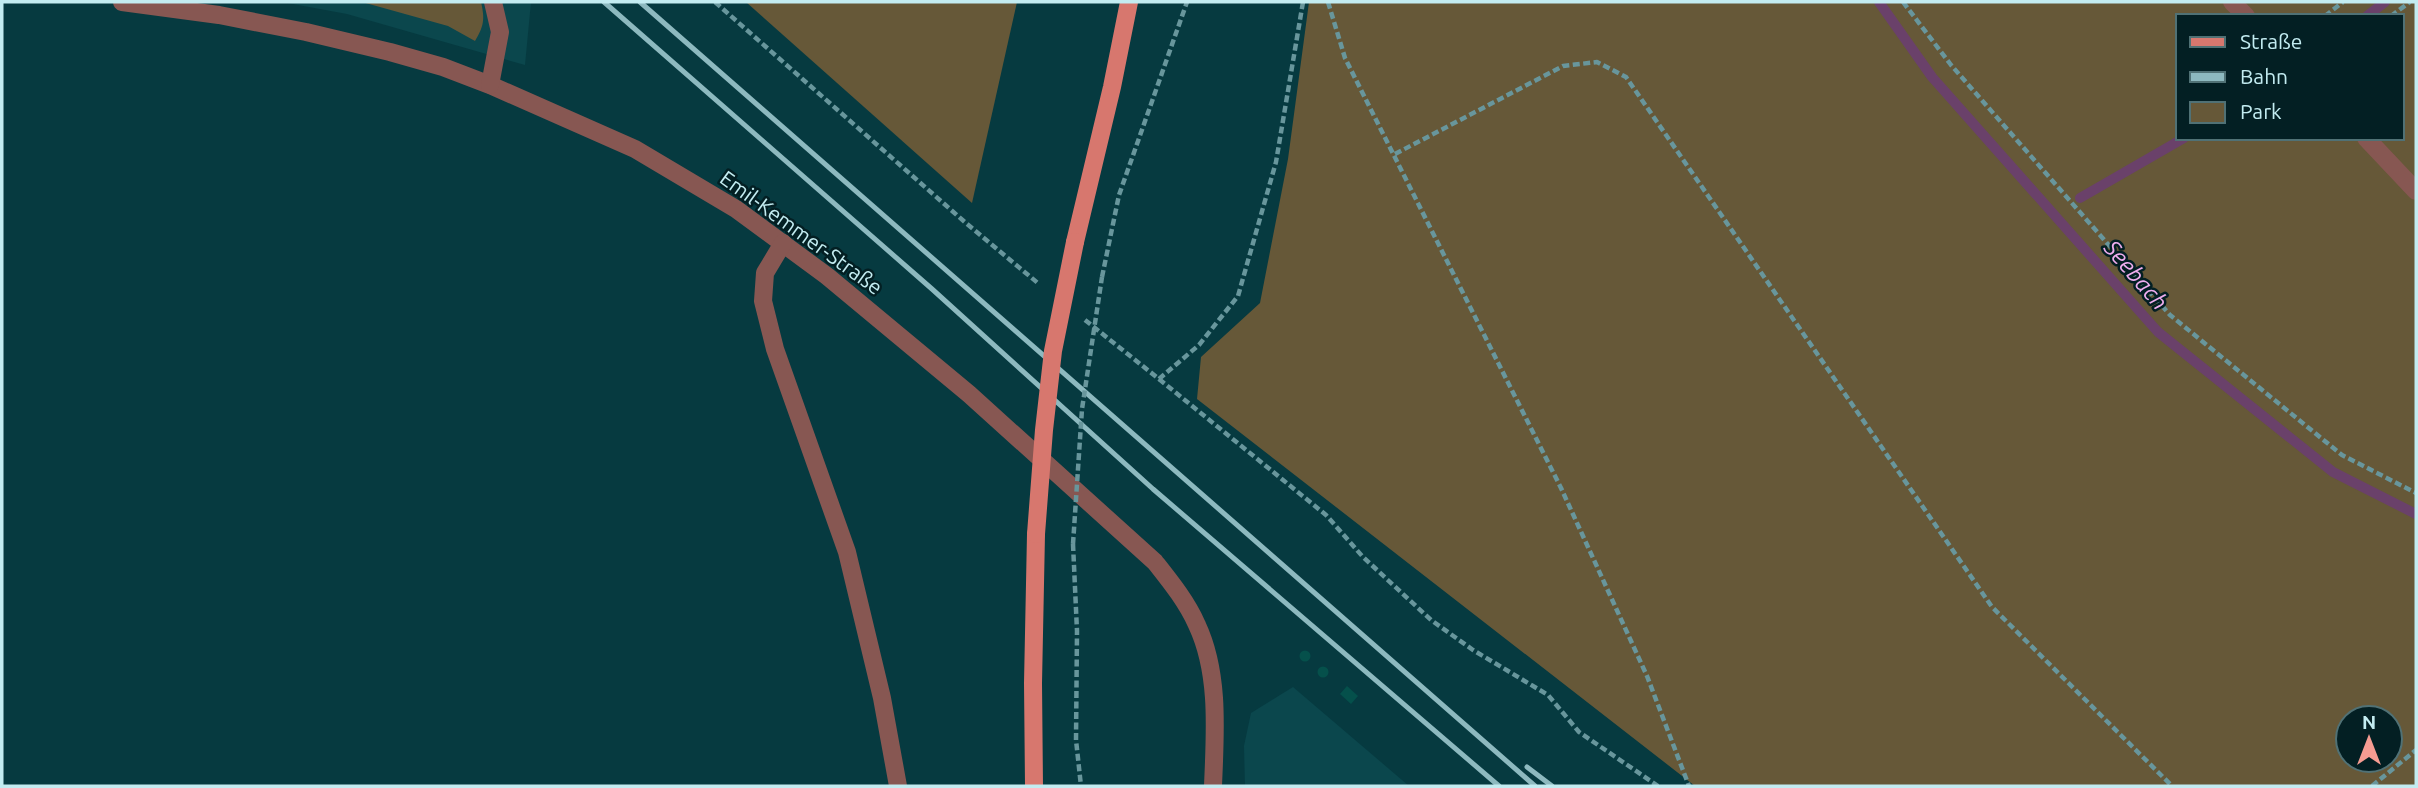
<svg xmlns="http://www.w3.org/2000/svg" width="2418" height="788" viewBox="0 0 2418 788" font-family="Ubuntu,sans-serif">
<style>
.built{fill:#0b474d}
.green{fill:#665838;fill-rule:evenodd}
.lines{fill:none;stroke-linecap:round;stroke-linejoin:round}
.stream{stroke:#6a416a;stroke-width:10}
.building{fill:#05504b}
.path{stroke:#68969c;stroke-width:4.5;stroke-dasharray:7 3.5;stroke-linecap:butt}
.minor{stroke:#875752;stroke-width:18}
.major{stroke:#d7776e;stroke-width:18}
.rail{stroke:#8db9bf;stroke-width:5}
.path-bridge{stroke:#68969c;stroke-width:4.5;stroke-dasharray:7 3.5;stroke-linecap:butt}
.major-bridge{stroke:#d7776e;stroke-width:18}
.labels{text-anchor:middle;stroke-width:5;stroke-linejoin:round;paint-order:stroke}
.street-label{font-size:21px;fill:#c3ecf1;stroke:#031f23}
.water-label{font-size:23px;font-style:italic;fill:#eeadee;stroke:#031f23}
</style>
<rect width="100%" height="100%" fill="#063a40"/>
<!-- built -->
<g class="built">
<path d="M282,2H531L525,65L347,14Z"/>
<path d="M1293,687L1409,786H1245L1244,746L1251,713Z"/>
</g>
<!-- green -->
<g class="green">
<path d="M362,2H481C485,19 484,26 475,41L448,26Z"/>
<path d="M746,2H1017L972,203Z"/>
<path d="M1309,2H2416V786H1695L1197,399L1201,357L1260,303L1288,159ZM2178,16H2402V138H2178ZM2348,718H2390V760H2348Z"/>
</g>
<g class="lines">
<!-- stream -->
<g class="stream">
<path d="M1879,2L1932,77L2158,332L2333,472L2416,514"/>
<path d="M2367,16L2385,2"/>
<path d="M2080,198L2184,138"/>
</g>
</g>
<!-- building -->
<g class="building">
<circle cx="1305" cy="656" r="5.5"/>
<circle cx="1323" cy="672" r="5.5"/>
<path d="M1347,686L1358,696L1351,704L1340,694Z"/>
</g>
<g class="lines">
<!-- path -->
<g class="path">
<path d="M715,2L967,224L1039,284"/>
<path d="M1328,2L1345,58L1561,488L1647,676L1689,786"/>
<path d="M1903,2L1951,65L2170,315L2342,455L2416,493"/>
<path d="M2325,16L2343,2"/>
<path d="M2391,16L2410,2"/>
<path d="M1395,154L1563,66L1597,62L1626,77L1992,607L2172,786"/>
<path d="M1102,277L1119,195L1187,2"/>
<path d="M1085,320L1159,379L1199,345L1238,296L1276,162L1303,2"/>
<path d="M1159,379L1326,515L1363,557L1431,620L1473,650L1548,695L1579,732L1658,786"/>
<path d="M1073,544L1077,631L1076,740L1081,786"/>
<path d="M2372,786L2416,750"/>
</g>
<!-- minor -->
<g class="minor">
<path d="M122,2L219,15L306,32L390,52L443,67L490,85L635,149L736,209L827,276L969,394L1155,562C1170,581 1187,602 1197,625C1220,674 1215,734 1213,786"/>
<path d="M2232,2L2246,16"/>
<path d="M490,85L500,32L493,2"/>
<path d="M2366,138L2416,191"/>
<path d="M783,243L765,273L763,301L775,349L847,552L882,698L898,786"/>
</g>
<!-- major -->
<g class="major">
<path d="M1075,242L1112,87L1129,2"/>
<path d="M1034,786L1033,683L1036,534"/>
</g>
<!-- rail -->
<g class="rail">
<path d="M604,2L932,289L1153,489L1499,786"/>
<path d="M640,2L1535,786"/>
<path d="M1527,767L1552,786"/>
</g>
<!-- path-bridge -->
<path class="path-bridge" d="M1073,544L1082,409L1102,277"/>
<!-- major-bridge -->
<path class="major-bridge" d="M1036,534L1044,430L1053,351L1075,242"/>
</g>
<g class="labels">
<!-- street labels -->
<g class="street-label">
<text transform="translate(801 233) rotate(36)" y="7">Emil-Kemmer-Straße</text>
</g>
<!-- water labels -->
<g class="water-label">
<text transform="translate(2136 275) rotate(49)" y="8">Seebach</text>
</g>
</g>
<!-- border -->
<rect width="2418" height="788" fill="none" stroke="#c3ecf1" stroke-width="7"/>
<!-- legend -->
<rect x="2176" y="14" width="228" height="126" fill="#031f23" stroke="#507175" stroke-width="2"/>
<rect x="2190" y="37" width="35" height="10" fill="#d7776e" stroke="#507175" stroke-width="2"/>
<text x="2240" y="49" font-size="21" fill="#c3ecf1">Straße</text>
<rect x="2190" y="72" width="35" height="10" fill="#8db9bf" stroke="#507175" stroke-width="2"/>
<text x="2240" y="84" font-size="21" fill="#c3ecf1">Bahn</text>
<rect x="2190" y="102" width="35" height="21" fill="#665838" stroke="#507175" stroke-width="2"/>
<text x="2240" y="119" font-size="21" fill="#c3ecf1">Park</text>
<!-- north arrow -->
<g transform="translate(2369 739)"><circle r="33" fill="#031f23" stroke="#507175" stroke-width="2"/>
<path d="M0-5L12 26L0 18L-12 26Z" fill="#f59c92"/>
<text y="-10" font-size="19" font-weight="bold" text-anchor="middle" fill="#c3ecf1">N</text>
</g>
</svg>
